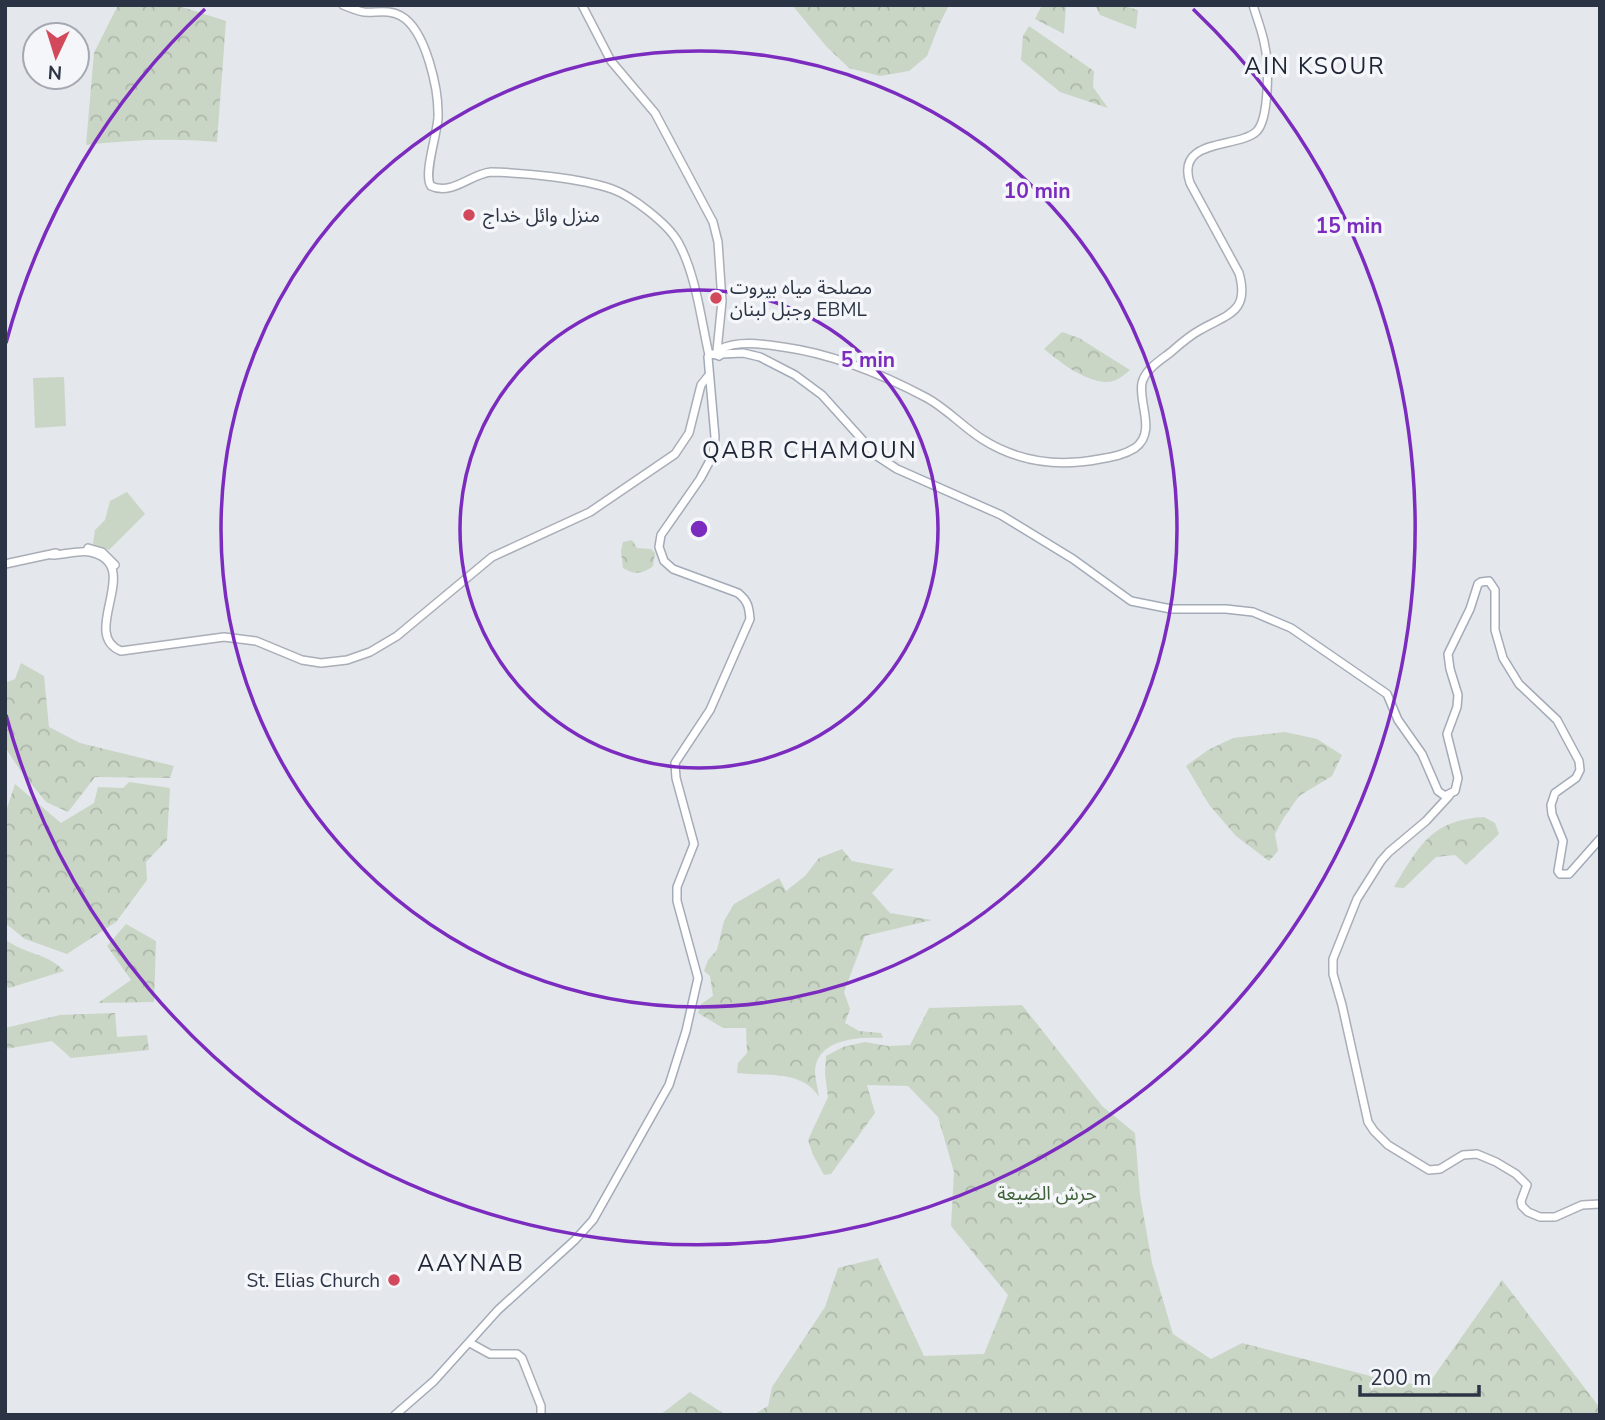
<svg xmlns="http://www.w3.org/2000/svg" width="1605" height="1420" viewBox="0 0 1605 1420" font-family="'Nunito Sans','Noto Sans Arabic',sans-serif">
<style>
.green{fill:#c9d6c5}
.forest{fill:url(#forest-crowns)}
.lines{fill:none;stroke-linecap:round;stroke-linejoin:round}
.secondary-casing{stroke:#a9aeb7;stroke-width:10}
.primary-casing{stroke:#a3abb8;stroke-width:10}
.secondary{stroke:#fff;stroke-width:7}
.primary{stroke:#fff;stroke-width:7}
.ring{fill:none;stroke:#7b2cbf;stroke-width:3.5}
.poi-dot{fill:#d1495b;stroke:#f4f6f9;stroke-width:2.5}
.labels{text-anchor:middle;stroke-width:7;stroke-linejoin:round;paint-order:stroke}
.poi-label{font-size:19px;fill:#2b3445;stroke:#f4f6f9;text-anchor:start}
.park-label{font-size:19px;fill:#3f6138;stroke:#f4f6f9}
.quarter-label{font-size:23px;letter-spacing:2px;fill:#1d2536;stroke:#f4f6f9}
.centre{fill:#7b2cbf;stroke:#f4f6f9;stroke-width:3.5}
.ring-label{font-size:21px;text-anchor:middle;font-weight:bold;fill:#7b2cbf;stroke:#f4f6f9;stroke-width:7;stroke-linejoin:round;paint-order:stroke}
</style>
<defs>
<pattern id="forest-crowns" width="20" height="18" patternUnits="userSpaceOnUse" patternTransform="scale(1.75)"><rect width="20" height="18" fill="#c9d6c5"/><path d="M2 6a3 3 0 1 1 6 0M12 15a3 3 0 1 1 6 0" fill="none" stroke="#adb8ab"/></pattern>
</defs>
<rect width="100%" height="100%" fill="#e4e7ec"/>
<!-- green -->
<g class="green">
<path d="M64,377L66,426L35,428L33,378Z"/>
<path d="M127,492L145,514L109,550L93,544L95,530L105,520L110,501Z"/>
</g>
<!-- forest -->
<g class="forest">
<path d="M118,5H176L226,21L217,142C173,138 130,140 86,145L94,53Z"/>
<path d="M792,5H949L939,25L927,56L909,71L880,76L849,68L826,46Z"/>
<path d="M1042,5H1066L1064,34L1035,19Z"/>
<path d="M1095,5H1120L1138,10L1136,29L1100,15Z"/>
<path d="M1029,26L1094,71L1093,87L1108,108L1060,92L1021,60L1023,36Z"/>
<path d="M1062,332L1079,338L1130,370C1123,376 1115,383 1105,382C1082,380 1060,362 1044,349Z"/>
<path d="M632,540L637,548L651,549L655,553L653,566C643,574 634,575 623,568L621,551L623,542Z"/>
<path d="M21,663L44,676L49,727L80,743L174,766L170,778L95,777L68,812L46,802L20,770L5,747V683L15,679Z"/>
<path d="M1285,732L1317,739L1342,755L1332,776L1299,796L1283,819L1275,834L1278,851L1269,861L1236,836L1210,806L1186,766L1208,750L1233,738Z"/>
<path d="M129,782L170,788L167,840L146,862L147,880L116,922L67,954L25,939L5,923V814L15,784L61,823L94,803L98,787L123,788Z"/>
<path d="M1484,817L1495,823L1499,834L1466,865L1455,855L1436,857L1404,888L1394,887C1419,846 1431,820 1484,817Z"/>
<path d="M842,849L852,861L894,869L872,893L890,913L932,920L865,936L844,992L850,1009L845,1023L859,1031L881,1033L883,1038C861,1037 824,1038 816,1064C813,1073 818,1088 819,1097C803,1070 765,1076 737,1073L738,1063L747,1053L746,1028H723L698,1013L701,1004L713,996L710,976L704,971L708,960L717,950L724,921L734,904L779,878L786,891L805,876L819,858Z"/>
<path d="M126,924L156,941L154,1002L98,1003L131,980L107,946Z"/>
<path d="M5,939C23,954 48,953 64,971L9,988L5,986Z"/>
<path d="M1022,1005L1102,1106L1135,1133L1140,1195L1152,1263L1173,1334L1211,1359L1242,1343L1386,1380L1427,1386L1502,1280L1600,1408V1415H753L768,1406L772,1387L825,1307L838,1268L878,1258L924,1356L984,1354L1008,1295L951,1226L954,1172L938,1117L908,1086L867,1085L875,1113L831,1174L824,1175L813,1155L808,1140L828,1097L825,1074L826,1056L843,1047L865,1042L888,1046L910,1045L929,1008Z"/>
<path d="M115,1013L117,1037L147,1035L149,1050L71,1058L52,1041L5,1049V1028L60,1015Z"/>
<path d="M690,1392L726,1415H660Z"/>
</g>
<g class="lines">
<!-- secondary casing -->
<g class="secondary-casing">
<g id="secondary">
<path d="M343,5C350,8 357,11 364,12C376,13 389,9 401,16C426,30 439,90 438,118C437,135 423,175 431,186C452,196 470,174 491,172C525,173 580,178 612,189C632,196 668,224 678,242C696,274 701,320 709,355"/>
<path d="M582,5L611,61L655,113L713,222L718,242L722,301L717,351"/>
<path d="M720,349C739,340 763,344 783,347C834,354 882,374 927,398C947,409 963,427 982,439C1018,462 1059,467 1100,459C1112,457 1124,455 1135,448C1157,432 1138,403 1142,383C1145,369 1161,360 1171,352C1180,344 1189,336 1200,330C1228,314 1250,312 1239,273L1190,183C1175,137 1239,149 1257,131C1269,118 1269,65 1265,47C1263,33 1257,19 1253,5"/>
<path d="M88,548L102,552L115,565"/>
<path d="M52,555C64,555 78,550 90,552C146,564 78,634 121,651L224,637L256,641L302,660L321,663L347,660L370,652L397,636L492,557L590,512L675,454L689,433L701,385L709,375"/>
<path d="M5,564L56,553"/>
<path d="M1449,796L1426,821L1389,852L1381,861L1357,899L1333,959V974L1342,1005L1368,1122L1374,1131L1388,1145L1429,1170L1440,1169L1463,1155L1477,1154L1496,1162L1516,1174L1527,1185L1521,1201L1522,1206L1528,1212L1540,1217H1555L1582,1205L1600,1204"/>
<path d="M470,1343L490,1354H517L522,1358L541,1406V1415"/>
</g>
</g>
<!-- primary casing -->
<g class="primary-casing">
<g id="primary">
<path d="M719,349L723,353L719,356L716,353Z"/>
<path d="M722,354L743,353L760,357L795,375L822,395L877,456L897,469L1001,515L1073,559L1131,601L1171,609H1226L1253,612L1291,628L1387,694L1398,720L1422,754L1438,791L1445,796L1455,791L1458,778L1447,734L1457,707L1458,695L1450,669L1448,654L1470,609L1478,584L1481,582L1489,581L1495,590V630L1503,658L1519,684L1557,720L1579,761L1580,770L1576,778L1555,793L1551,805L1552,814L1563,841L1558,871L1560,874H1569L1600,839"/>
<path d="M395,1415L434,1381L498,1310L575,1240L593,1220L669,1085L686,1031L698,978L677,901V887L694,844L676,778L675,763L710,710L750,619C749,607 748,601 738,593L673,569L664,561L659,547L661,535L700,479L713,455L715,437L708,357L711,354L717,355"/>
</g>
</g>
<!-- secondary -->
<use href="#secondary" class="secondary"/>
<!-- primary -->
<use href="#primary" class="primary"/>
</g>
<!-- distance rings -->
<g class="ring">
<circle cx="699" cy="529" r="239"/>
<circle cx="699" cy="529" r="478"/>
<path d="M6 343A717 717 0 0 1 205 9M1193 9A717 717 0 1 1 6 715"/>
</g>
<!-- markers -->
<g class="poi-dot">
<circle cx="469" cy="215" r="7"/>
<circle cx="716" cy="298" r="7"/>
<circle cx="394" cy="1280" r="7"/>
</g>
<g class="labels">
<!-- poi labels -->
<g class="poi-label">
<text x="483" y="222">منزل وائل خداج</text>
<text x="730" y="294">مصلحة مياه بيروت<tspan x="730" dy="22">وجبل لبنان EBML</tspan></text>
<text x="380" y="1287" text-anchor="end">St. Elias Church</text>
</g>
<!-- park labels -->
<g class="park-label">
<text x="1047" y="1200">حرش الضيعة</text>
</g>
<!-- quarter labels -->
<g class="quarter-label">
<text x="1315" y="74">AIN KSOUR</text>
<text x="810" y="458">QABR CHAMOUN</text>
<text x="471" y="1271">AAYNAB</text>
</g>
</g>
<circle cx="699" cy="529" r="10" class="centre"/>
<g class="ring-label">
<text x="1037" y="198">10 min</text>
<text x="1349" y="233">15 min</text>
<text x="868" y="367">5 min</text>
</g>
<!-- border -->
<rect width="1605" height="1420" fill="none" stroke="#2b3445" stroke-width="14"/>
<!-- north arrow -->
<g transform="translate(56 56) rotate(184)"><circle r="33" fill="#f4f6f9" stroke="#a4a8b1" stroke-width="2"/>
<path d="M0-5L12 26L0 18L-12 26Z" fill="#d1495b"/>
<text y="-10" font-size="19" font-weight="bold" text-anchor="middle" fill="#2b3445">N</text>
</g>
<!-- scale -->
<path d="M1360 1385v10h119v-10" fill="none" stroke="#2b3445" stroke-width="3.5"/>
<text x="1370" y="1385" font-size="21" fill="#2b3445" stroke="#f4f6f9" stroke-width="5" paint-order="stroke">200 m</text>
</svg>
